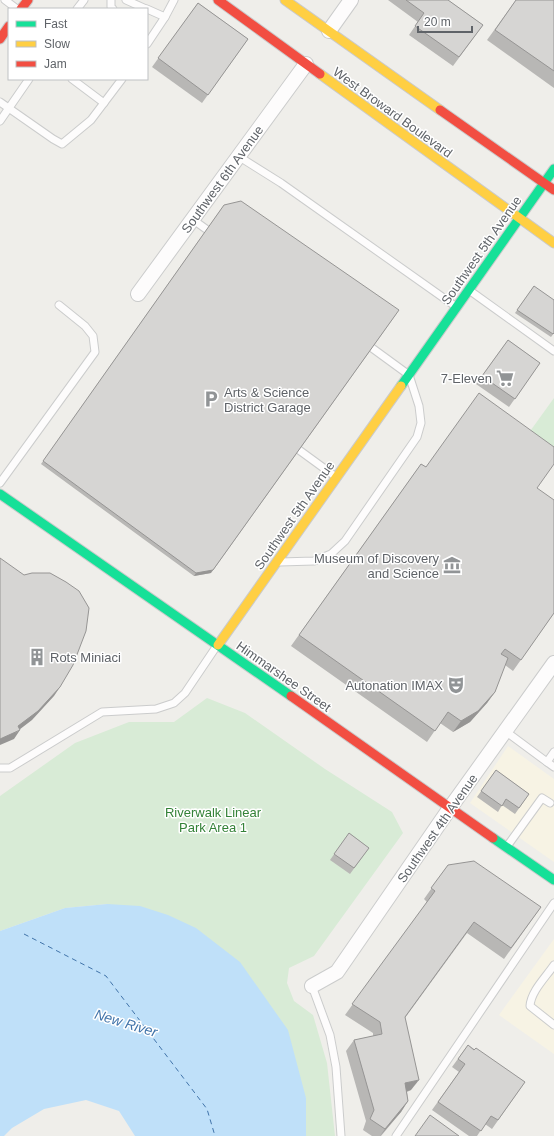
<svg xmlns="http://www.w3.org/2000/svg" width="554" height="1136" viewBox="0 0 554 1136" font-family="Arial,sans-serif">
<style>
.commercial{fill:#f7f3e4}
.green{fill:#d8ebd6}
.water{fill:#bfe0f9}
.lines{fill:none;stroke-linecap:round;stroke-linejoin:round}
.ferry{stroke:#4174aa;stroke-width:1;stroke-dasharray:5 4;stroke-linecap:butt}
.lane-casing{stroke:#cbcccc;stroke-width:9}
.street-casing{stroke:#cbcccc;stroke-width:16}
.fast-casing{stroke:#cacacb;stroke-width:11}
.slow-casing{stroke:#cacacb;stroke-width:11}
.jam-casing{stroke:#cacacb;stroke-width:11}
.lane{stroke:#fdfcfc;stroke-width:7}
.street{stroke:#fdfcfc;stroke-width:14}
.fast{stroke:#16e098;stroke-width:9}
.slow{stroke:#ffcf43;stroke-width:9}
.jam{stroke:#f24e42;stroke-width:9}
.wall{fill:#b8b7b5}
.shaded-wall{fill:#969594}
.building{fill:#d6d5d3;stroke:#969594}
.labels{text-anchor:middle;stroke-width:3;stroke-linejoin:round;paint-order:stroke}
.street-label{font-size:13px;fill:#5f6368;stroke:#fff}
.poi-label{font-size:13px;fill:#5f6368;stroke:#fff;text-anchor:end}
.park-label{font-size:13px;fill:#348238;stroke:#fff}
.water-label{font-size:14px;font-style:italic;fill:#4174aa;stroke:#fff}
</style>
<rect width="100%" height="100%" fill="#efeeea"/>
<!-- commercial -->
<g class="commercial">
<path d="M508,746L554,779V862L470,803Z"/>
<path d="M554,939V1054L499,1015Z"/>
</g>
<!-- green -->
<g class="green">
<path d="M554,398V463L523,441Z"/>
<path d="M207,698L245,713L325,769L392,812L403,833L314,956L289,968L287,983L294,1001L313,1015L327,1063L335,1136H306V1098L107,904L65,908L0,931V796L75,743L129,722H174Z"/>
</g>
<!-- water -->
<path class="water" d="M107,904L140,906L168,915L196,928L240,962L288,1030L306,1098V1136H135L119,1111L86,1100L44,1109L12,1128L4,1136H0V931L65,908Z"/>
<g class="lines">
<!-- ferry -->
<path class="ferry" d="M24,934L106,976L207,1109L215,1136"/>
<!-- lane casing -->
<g class="lane-casing">
<g id="lane">
<path d="M5,0L17,9"/>
<path d="M111,0V7L113,9"/>
<path d="M126,0L146,9"/>
<path d="M77,9L84,0"/>
<path d="M147,9L165,17L174,0"/>
<path d="M147,44L165,17"/>
<path d="M72,79L104,103"/>
<path d="M0,102L53,139L62,144L91,120L122,79"/>
<path d="M0,121L29,79"/>
<path d="M238,156L281,183L455,306"/>
<path d="M192,219L206,229"/>
<path d="M469,290L554,351"/>
<path d="M299,450L336,477"/>
<path d="M0,483L95,352L93,336L85,326L59,305"/>
<path d="M280,562L314,561L331,554L345,541L417,437L421,423L419,406L409,375L372,348"/>
<path d="M505,731L547,762"/>
<path d="M554,752L547,762L554,767"/>
<path d="M0,768H10L102,712L156,709L174,703L185,693L216,647"/>
<path d="M508,845L542,798L550,803"/>
<path d="M554,965C546,977 531,991 530,1006L554,1025"/>
<path d="M312,986L330,1035L336,1067L341,1136"/>
<path d="M396,1136L554,903"/>
</g>
</g>
<!-- street casing -->
<g class="street-casing">
<g id="street">
<path d="M329,31L351,0"/>
<path d="M138,294L306,64"/>
<path d="M312,986L337,972L450,808L554,663"/>
</g>
</g>
<!-- fast casing -->
<g class="fast-casing">
<g id="fast">
<path d="M401,386L554,169"/>
<path d="M0,494L291,696"/>
<path d="M493,838L554,880"/>
</g>
</g>
<!-- slow casing -->
<g class="slow-casing">
<g id="slow">
<path d="M285,0L440,110"/>
<path d="M320,74L554,243"/>
<path d="M218,645L401,386"/>
</g>
</g>
<!-- jam casing -->
<g class="jam-casing">
<g id="jam">
<path d="M218,0L320,74"/>
<path d="M21,9L28,0"/>
<path d="M0,39L9,26"/>
<path d="M440,110L554,190"/>
<path d="M291,696L493,838"/>
</g>
</g>
<!-- lane -->
<use href="#lane" class="lane"/>
<!-- street -->
<use href="#street" class="street"/>
<!-- fast -->
<use href="#fast" class="fast"/>
<!-- slow -->
<use href="#slow" class="slow"/>
<!-- jam -->
<use href="#jam" class="jam"/>
</g>
<!-- wall -->
<g class="wall">
<path d="M388,0H448L483,25L453,66L409,35L418,22Z"/>
<path d="M516,0H554V88L487,40Z"/>
<path d="M198,3L248,39L202,103L152,67Z"/>
<path d="M224,205L211,573L194,576L41,464Z"/>
<path d="M534,286L554,333L551,337L515,313Z"/>
<path d="M508,340L540,363L509,407L476,384Z"/>
<path d="M421,464L426,467L537,488L554,613L513,671L505,665L495,692L487,703L470,722L453,732L440,723L427,742L291,646Z"/>
<path d="M496,770L529,794L515,814L502,805L498,812L477,797Z"/>
<path d="M349,833L369,848L350,874L330,860Z"/>
<path d="M448,865L541,907L504,959L467,933L405,1018L411,1090L407,1092L408,1101L401,1112L381,1136H372L363,1130L366,1121L346,1051L354,1040L373,1036V1033L345,1015L427,902L424,899Z"/>
<path d="M468,1045L525,1082L492,1129L485,1124L477,1136H469L432,1110L459,1072L452,1067Z"/>
</g>
<!-- shaded-wall -->
<g class="shaded-wall">
<path d="M399,310L211,573L194,576L196,573Z"/>
<path d="M60,687L54,696L32,720L15,733L20,730L14,739L0,745V739L18,726Z"/>
<path d="M495,692L487,703L470,722L453,732L461,721Z"/>
<path d="M419,1080L411,1090L398,1094L405,1083Z"/>
<path d="M408,1101L401,1112L380,1136L385,1129Z"/>
</g>
<!-- building -->
<g class="building">
<path d="M406,0H448L483,25L459,57L415,26L424,13Z"/>
<path d="M516,0H554V71L495,30Z"/>
<path d="M198,3L248,39L208,95L158,58Z"/>
<path d="M241,201L399,310L213,570L196,573L43,461L224,205Z"/>
<path d="M534,286L554,300V333L553,334L517,310Z"/>
<path d="M508,340L540,363L515,399L482,376Z"/>
<path d="M479,393L554,447V464L537,488L554,500V613L521,660L505,649L501,654L508,658L495,692L478,711L461,721L448,712L435,731L299,635L421,464L426,467Z"/>
<path d="M0,558L24,575L32,573H50L66,582L79,591L89,608L86,631L73,665L60,687L38,711L18,726L20,730L0,739Z"/>
<path d="M496,770L529,794L519,808L506,799L502,806L481,791Z"/>
<path d="M349,833L369,848L354,868L334,854Z"/>
<path d="M474,861L541,907L511,948L474,922L405,1017L419,1080L405,1083L408,1101L385,1129L370,1119L374,1110L354,1040L382,1034L380,1022L352,1004L435,891L431,888L448,865Z"/>
<path d="M468,1045L474,1050L476,1048L525,1082L498,1120L491,1116L481,1131L438,1102L465,1064L458,1059Z"/>
<path d="M430,1115L459,1136H415Z"/>
</g>
<!-- icons -->
<defs>
<g id="supermarket-bare" transform="scale(1.38)"><path d="M-6-5.5h2.5l.6 2H6L4.5 2H-2.5L-4.4-4H-6ZM-1.5 3.2a1.3 1.3 0 1 0 .1 0ZM3 3.2a1.3 1.3 0 1 0 .1 0Z" fill="#919496" stroke="#fff" stroke-width="2.5" paint-order="stroke"/></g>
<g id="parking-bare" transform="scale(1.38)"><path d="M-3.5-5.5H1a3.5 3.5 0 0 1 0 7H-1V5.5H-3.5ZM-1-3.4V-.6H.8a1.4 1.4 0 0 0 0-2.8Z" fill="#919496" stroke="#fff" stroke-width="2.5" paint-order="stroke"/></g>
<g id="museum-bare" transform="scale(1.38)"><path d="M0-6L6-3V-2H-6V-3ZM-5-1h2V3h-2ZM-1-1h2V3h-2ZM3-1h2V3H3ZM-6 4H6V6H-6Z" fill="#919496" stroke="#fff" stroke-width="2.5" paint-order="stroke"/></g>
<g id="building-bare" transform="scale(1.38)"><path d="M-4-6H4V6H1V3H-1V6H-4ZM-2.5-4.3h1.7v1.8h-1.7ZM.8-4.3h1.7v1.8H.8ZM-2.5-1h1.7V.8h-1.7ZM.8-1h1.7V.8H.8Z" fill="#919496" stroke="#fff" stroke-width="2.5" paint-order="stroke"/></g>
<g id="theatre-bare" transform="scale(1.38)"><path d="M-5-5.5Q0-4 5-5.5V0Q5 5 0 6Q-5 5-5 0ZM-3.3-2.5H-1v1.5H-3.3ZM1-2.5H3.3v1.5H1ZM-2.8 1Q0 5.5 2.8 1Z" fill="#919496" stroke="#fff" stroke-width="2.5" paint-order="stroke"/></g>
</defs>
<g fill-rule="evenodd">
<use href="#supermarket-bare" x="505" y="378"/>
<use href="#parking-bare" x="211" y="399"/>
<use href="#museum-bare" x="452" y="565"/>
<use href="#building-bare" x="37" y="657"/>
<use href="#theatre-bare" x="456" y="685"/>
</g>
<g class="labels">
<!-- street labels -->
<g class="street-label">
<text transform="translate(393 112) rotate(36)" y="5">West Broward Boulevard</text>
<text transform="translate(222 179) rotate(-54)" y="5">Southwest 6th Avenue</text>
<text transform="translate(481 250) rotate(-55)" y="5">Southwest 5th Avenue</text>
<text transform="translate(294 515) rotate(-55)" y="5">Southwest 5th Avenue</text>
<text transform="translate(284 676) rotate(35)" y="5">Himmarshee Street</text>
<text transform="translate(437 828) rotate(-55)" y="5">Southwest 4th Avenue</text>
</g>
<!-- poi labels -->
<g class="poi-label">
<text x="492" y="383">7-Eleven</text>
<text x="224" y="397" text-anchor="start">Arts &amp; Science<tspan x="224" dy="15">District Garage</tspan></text>
<text x="439" y="563">Museum of Discovery<tspan x="439" dy="15">and Science</tspan></text>
<text x="50" y="662" text-anchor="start">Rots Miniaci</text>
<text x="443" y="690">Autonation IMAX</text>
</g>
<!-- park labels -->
<g class="park-label">
<text x="213" y="817">Riverwalk Linear<tspan x="213" dy="15">Park Area 1</tspan></text>
</g>
<!-- water labels -->
<g class="water-label">
<text transform="translate(126 1023) rotate(17)" y="5">New River</text>
</g>
</g>
<!-- legend -->
<rect x="8" y="8" width="140" height="72" fill="#ffffff" stroke="#bfc1c3"/>
<rect x="16" y="21" width="20" height="6" fill="#16e098" stroke="#bfc1c3"/>
<text x="44" y="28" font-size="12" fill="#5f6368">Fast</text>
<rect x="16" y="41" width="20" height="6" fill="#ffcf43" stroke="#bfc1c3"/>
<text x="44" y="48" font-size="12" fill="#5f6368">Slow</text>
<rect x="16" y="61" width="20" height="6" fill="#f24e42" stroke="#bfc1c3"/>
<text x="44" y="68" font-size="12" fill="#5f6368">Jam</text>
<!-- scale -->
<path d="M418 26v6h54v-6" fill="none" stroke="#5f6368" stroke-width="2"/>
<text x="424" y="26" font-size="12" fill="#5f6368" stroke="#ffffff" stroke-width="3" paint-order="stroke">20 m</text>
</svg>
